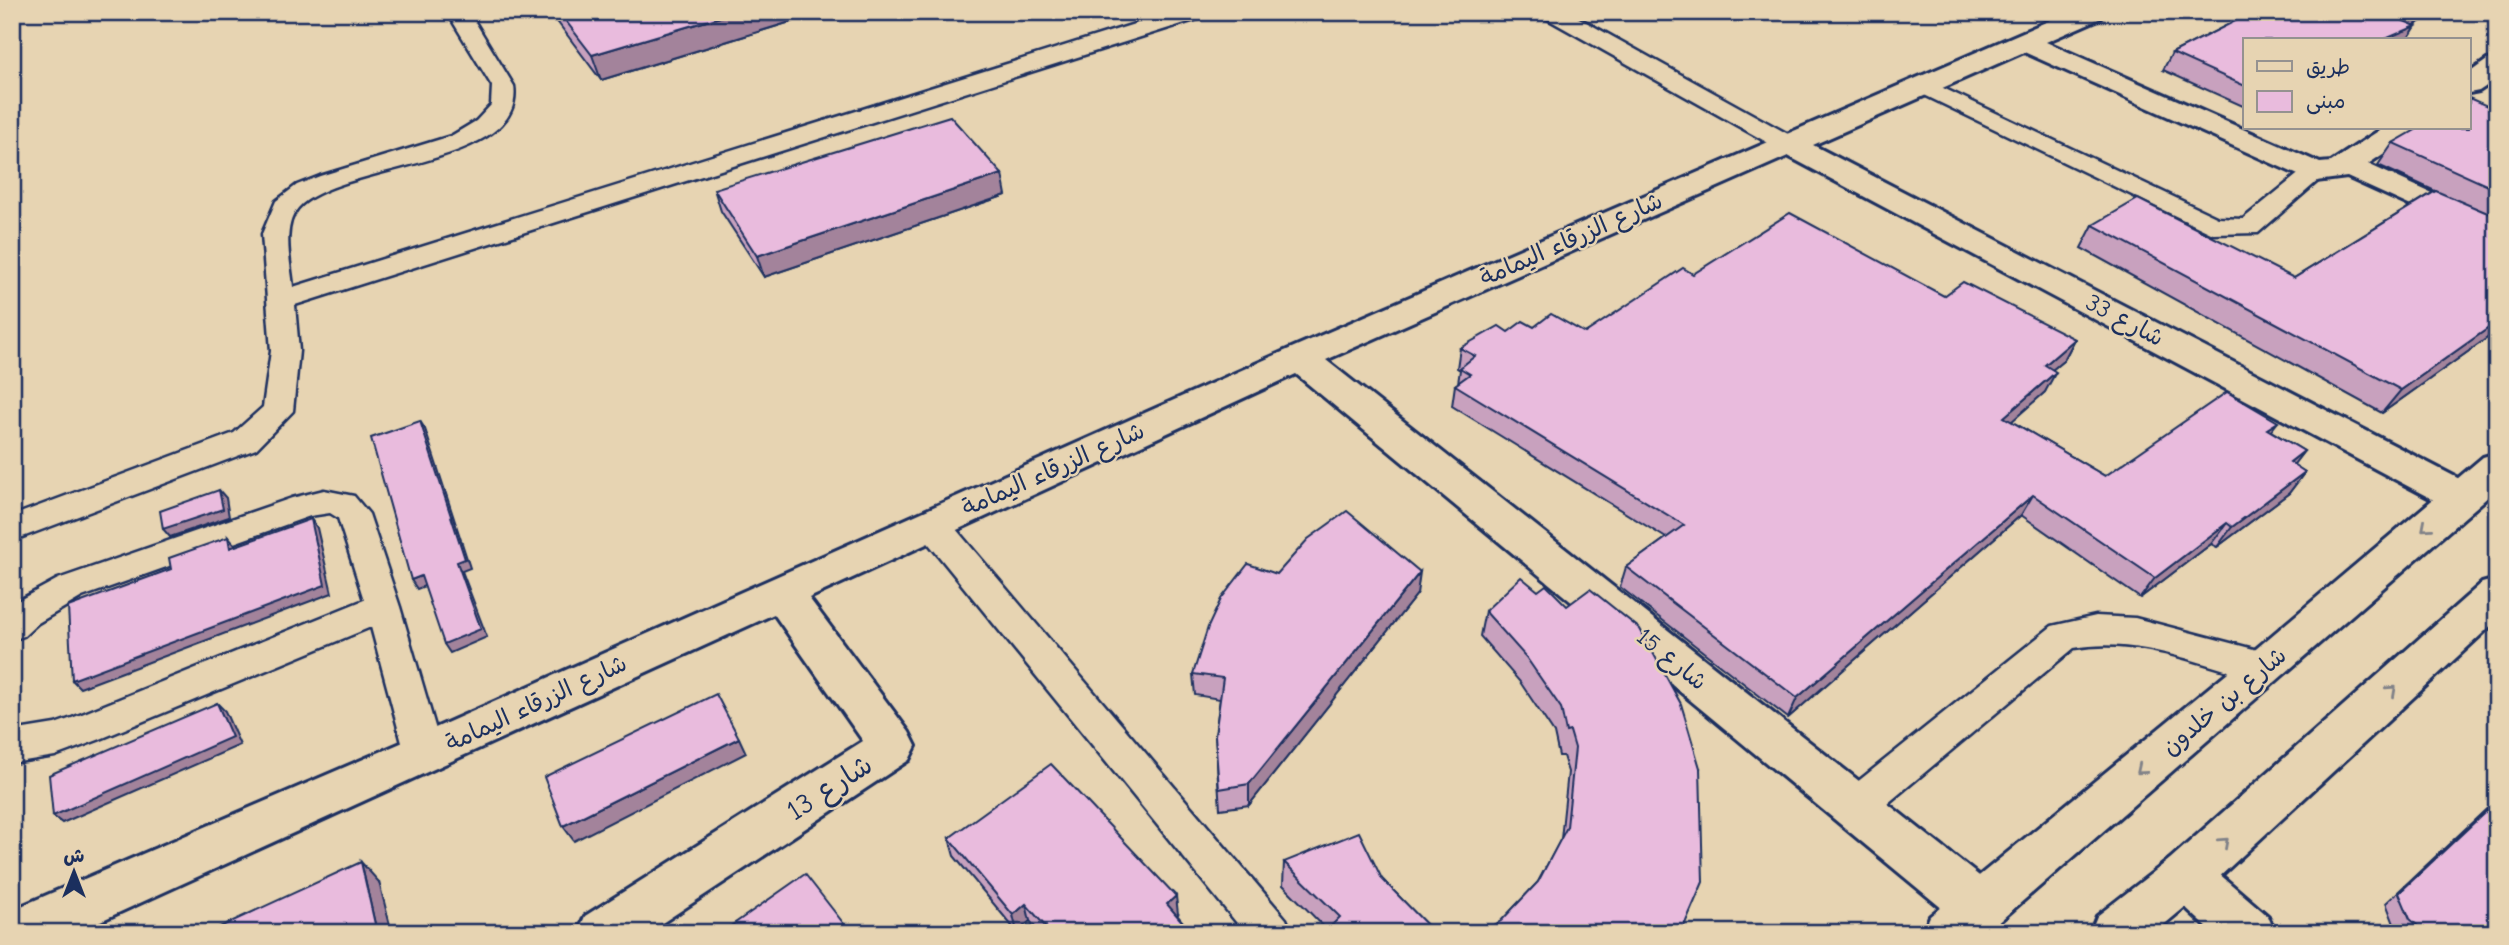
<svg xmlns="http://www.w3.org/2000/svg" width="2509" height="945" viewBox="0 0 2509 945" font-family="'Comic Neue','Playpen Sans Arabic',sans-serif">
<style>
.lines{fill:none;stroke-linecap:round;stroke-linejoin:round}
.service-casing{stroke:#1b2f5e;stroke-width:5}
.minor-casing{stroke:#1b2f5e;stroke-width:6}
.tertiary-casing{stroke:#1b2f5e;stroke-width:6}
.service{fill:#e7d4b2;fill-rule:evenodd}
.minor{fill:#e7d4b2;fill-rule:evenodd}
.tertiary{fill:#e7d4b2;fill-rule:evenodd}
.wall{fill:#c8a1be;stroke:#1b2f5e;stroke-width:2}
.shaded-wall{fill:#a3839b;stroke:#1b2f5e;stroke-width:2}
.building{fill:#e9bbdd;stroke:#1b2f5e;stroke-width:2}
.oneway{stroke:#818288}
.labels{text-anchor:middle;stroke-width:5;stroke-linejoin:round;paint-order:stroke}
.street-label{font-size:24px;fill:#1b2f5e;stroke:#e7d4b2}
.near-street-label{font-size:28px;fill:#1b2f5e;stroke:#e7d4b2}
</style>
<rect width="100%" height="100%" fill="#e7d4b2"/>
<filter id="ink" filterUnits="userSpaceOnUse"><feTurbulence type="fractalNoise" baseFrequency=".0143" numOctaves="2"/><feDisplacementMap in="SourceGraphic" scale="14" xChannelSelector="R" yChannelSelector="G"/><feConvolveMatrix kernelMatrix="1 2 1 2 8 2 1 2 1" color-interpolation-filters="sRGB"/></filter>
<g filter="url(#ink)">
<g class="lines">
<!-- service casing -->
<g class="service-casing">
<g id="service">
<path d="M447,12H469L514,86C526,168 340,162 298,208C281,228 291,264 293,287L1173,12H1207L1204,17L295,305L299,351L293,411L256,449L12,541V516L234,433L263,407L271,351L262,234L276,201L297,185L320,176L451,136L476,121L491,105L492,86Z"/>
<path d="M1541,12H1568L1797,139L1800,144L1797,149L1788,151L1779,149L1544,17Z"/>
<path d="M1924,79L2218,218L2243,219L2307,167L2316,165L2325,167L2328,172L2258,233L2213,234L1916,91L1913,86L1916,81Z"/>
<path d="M324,490L354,496L369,514L400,607L443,754L437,765L424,770L411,765L405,754L371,627L98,740L55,756L12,763V731L55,724L72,718L364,600L338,518L330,513L310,516L82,597L38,623L24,636L12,640L14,603L58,579L292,498Z"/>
<path d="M932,512L944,515L1286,919L1292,933H1245L920,533L916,524L920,515Z"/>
<path d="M2096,616L2135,618L2265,652L2278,657L2283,667L2278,677L2265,682C2204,665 2138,636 2074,648L1869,819L1855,824L1841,819L1836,807L1841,795L2052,626Z"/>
</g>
</g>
<!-- minor casing -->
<g class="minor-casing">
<g id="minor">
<path d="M2069,12H2105L2101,18L2046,42L2320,163L2331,162L2383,128H2417L2413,134L2368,164L2497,223V245L2347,177L2316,181L2305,178L2024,52L1813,145L2475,487L2481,497L2475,507L2461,511L2447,507L1788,156L1326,360L1997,890L2004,907L1997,924L1979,931L1961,924L1296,374L809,598L909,732L916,746L909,760L647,933H578L585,916L863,741L774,614L74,933H12V910L408,740L1287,350Z"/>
<path d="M2497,58V79L2479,91L2469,93V73L2487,60Z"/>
<path d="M2186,853L2203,860L2268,916L2275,933H2213L2169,892L2161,876L2169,860Z"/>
</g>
</g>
<!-- tertiary casing -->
<g class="tertiary-casing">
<g id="tertiary">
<path d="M2497,453V489L1986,933H1923L1930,916L2250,654L2483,457Z"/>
<path d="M2497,579V620L2203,892L2154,933H2090L2097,916L2169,860L2482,583Z"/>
</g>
</g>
<!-- service -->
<use href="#service" class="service"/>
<!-- minor -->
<use href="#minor" class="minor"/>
<!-- tertiary -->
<use href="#tertiary" class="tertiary"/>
</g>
<!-- wall -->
<g class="wall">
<path d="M550,12H823L601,80Z"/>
<path d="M2236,12H2437L2414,25L2416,26L2407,40H2245V107L2163,70L2172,53L2236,21L2232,19Z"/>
<path d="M2497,100V331L2382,413L2081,248L2093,225L2294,278L2435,191L2378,165L2393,143L2487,106Z"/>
<path d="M714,189L1006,195L764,277L721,211Z"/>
<path d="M1693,274L1944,296L2075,339L2064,360L2053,369L2045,392L2011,421L2105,476L2271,431L2304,451L2293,465L2305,472L2289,493L2217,547L2211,544L2140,598L2021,515L1788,718L1620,587L1626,567L1666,538L1452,406L1455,385L1458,383L1460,370L1457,368L1460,348L1508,332L1534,327L1585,333Z"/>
<path d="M1277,574L1417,594L1249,805L1220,809L1215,735L1220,699L1195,695L1193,674Z"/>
<path d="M1485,611L1700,768L1501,921L1538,882L1561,839L1568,772L1563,756H1559L1554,733L1520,682L1480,636Z"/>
<path d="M2497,799V933H2400L2396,929L2386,903Z"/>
<path d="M949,838L1178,914L1177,915L1192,933H1040L1030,921L1017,932L954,856Z"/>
<path d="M1284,862L1382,879L1435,933H1330L1283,885Z"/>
</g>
<!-- shaded-wall -->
<g class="shaded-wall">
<path d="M737,12H823L601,80L592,55Z"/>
<path d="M2419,12H2437L2404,31L2416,26L2407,40H2383L2404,21Z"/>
<path d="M1002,174L1006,195L764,277L757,256Z"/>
<path d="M2497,322V331L2382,413L2401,390Z"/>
<path d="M2075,339L2064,360L2033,386L2045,365Z"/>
<path d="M2056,372L2045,392L1993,438L2004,417Z"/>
<path d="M420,421L425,429L470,568L462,571L487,637L450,653L444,644L457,562Z"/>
<path d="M2278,422L2262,442L2267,429Z"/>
<path d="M2304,451L2288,472L2290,462Z"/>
<path d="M2305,472L2289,493L2217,547L2232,527Z"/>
<path d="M219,490L226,498L229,517L170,537L163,529Z"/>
<path d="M2033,495L2021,515L1788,718L1797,698Z"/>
<path d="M311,519L317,528L332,593L80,688L72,680Z"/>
<path d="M2227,523L2211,544L2140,598L2155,578Z"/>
<path d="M228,537L235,545L237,556L230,548Z"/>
<path d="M1420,572L1417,594L1249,805V784Z"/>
<path d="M421,576L427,585L417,589L411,580Z"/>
<path d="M217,703L225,711L240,745L62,823L53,816Z"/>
<path d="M739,738L746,753L574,841L563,826Z"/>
<path d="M361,862L379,882L392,933H377Z"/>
<path d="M1176,896L1178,914L1169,921L1167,904Z"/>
<path d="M1026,904L1030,921L1017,932L1013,915Z"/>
</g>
<!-- building -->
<g class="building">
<path d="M559,12H737L592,55Z"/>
<path d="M2253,12H2419L2404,21L2416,26L2383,40H2245V86L2172,53Z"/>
<path d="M2469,98L2487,106L2497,100V190L2393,143L2419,128H2469Z"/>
<path d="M950,116L1002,174L757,256L714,189Z"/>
<path d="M2436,191L2497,217V322L2401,390L2093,225L2138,199L2294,278Z"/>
<path d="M1790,213L1944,296L1963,282L2075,339L2045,365L2056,372L2004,417L2105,476L2227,392L2278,422L2267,429L2304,451L2290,462L2305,472L2232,527L2227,523L2155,578L2033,495L1797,698L1626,567L1684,525L1455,385L1470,374L1460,368L1475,356L1460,348L1499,326L1508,332L1523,321L1534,327L1551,314L1585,333L1683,268L1693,274Z"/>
<path d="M420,421L465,559L457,562L481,629L444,644L421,576L411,580L371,438Z"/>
<path d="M219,490L223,509L163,529L160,511Z"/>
<path d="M1347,511L1420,572L1249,784L1219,789L1215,735L1223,678L1193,674L1208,627L1221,599L1248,564L1277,574L1308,539Z"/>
<path d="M311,519L325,585L72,680L68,607L171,569L169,558L228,537L230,548Z"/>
<path d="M1521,577L1538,591L1546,585L1567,606L1590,589L1640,629L1681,704L1700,768L1703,882L1681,933H1480L1501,921L1538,882L1567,827L1575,748L1570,731L1566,732L1561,708L1526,657L1485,611Z"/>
<path d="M716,694L739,738L563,826L544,777Z"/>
<path d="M217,703L232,737L53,816L49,775Z"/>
<path d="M1051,764L1176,896L1167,904L1192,933H1051L1026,904L1013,915L949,838Z"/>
<path d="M2497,801V933H2426L2410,919L2399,893Z"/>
<path d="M1359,832L1382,879L1435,933H1337L1331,926L1340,917L1284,862Z"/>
<path d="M361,862L377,933H207Z"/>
<path d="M805,874L851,933H732L728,928Z"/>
</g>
<!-- one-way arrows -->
<defs><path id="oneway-chevron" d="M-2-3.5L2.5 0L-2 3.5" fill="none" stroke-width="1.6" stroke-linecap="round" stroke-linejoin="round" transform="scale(1.75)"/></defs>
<g class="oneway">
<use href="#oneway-chevron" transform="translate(2426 527) rotate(139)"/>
<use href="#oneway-chevron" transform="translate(2392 690) rotate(-42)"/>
<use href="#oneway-chevron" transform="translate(2141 770) rotate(140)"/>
<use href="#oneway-chevron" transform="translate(2224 842) rotate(-42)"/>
</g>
</g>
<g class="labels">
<!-- street labels -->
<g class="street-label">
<text transform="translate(1571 239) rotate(-24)" y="8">شارع الزرقاء اليمامة</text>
<text transform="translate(2125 320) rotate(28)" y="8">شارع 33</text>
<text transform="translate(1053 469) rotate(-24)" y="8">شارع الزرقاء اليمامة</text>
<text transform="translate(1672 659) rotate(39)" y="8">شارع 15</text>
<text transform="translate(2224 701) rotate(-40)" y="8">شارع بن خلدون</text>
<text transform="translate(536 703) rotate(-25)" y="8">شارع الزرقاء اليمامة</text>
</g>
<!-- near-street labels -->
<g class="near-street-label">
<text transform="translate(829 787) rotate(-33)" y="10">شارع 13</text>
</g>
</g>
<!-- margin -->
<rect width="2509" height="945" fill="none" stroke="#e7d4b2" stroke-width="42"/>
<rect x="21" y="21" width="2467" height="903" fill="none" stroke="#1b2f5e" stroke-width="2.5" filter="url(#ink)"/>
<!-- legend -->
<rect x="2243" y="38" width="228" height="91" fill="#e7d4b2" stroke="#959290" stroke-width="2"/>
<rect x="2257" y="61" width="35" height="10" fill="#e7d4b2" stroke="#959290" stroke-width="2"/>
<text x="2306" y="74" font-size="21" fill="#1b2f5e">طريق</text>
<rect x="2257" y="91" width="35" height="21" fill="#e9bbdd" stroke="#959290" stroke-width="2"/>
<text x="2306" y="108" font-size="21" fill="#1b2f5e">مبنى</text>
<!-- north arrow -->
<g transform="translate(74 872)" stroke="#e7d4b2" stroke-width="5" paint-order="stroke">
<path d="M0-5L12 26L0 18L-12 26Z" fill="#1b2f5e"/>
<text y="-10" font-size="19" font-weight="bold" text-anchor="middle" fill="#1b2f5e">ش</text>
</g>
</svg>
